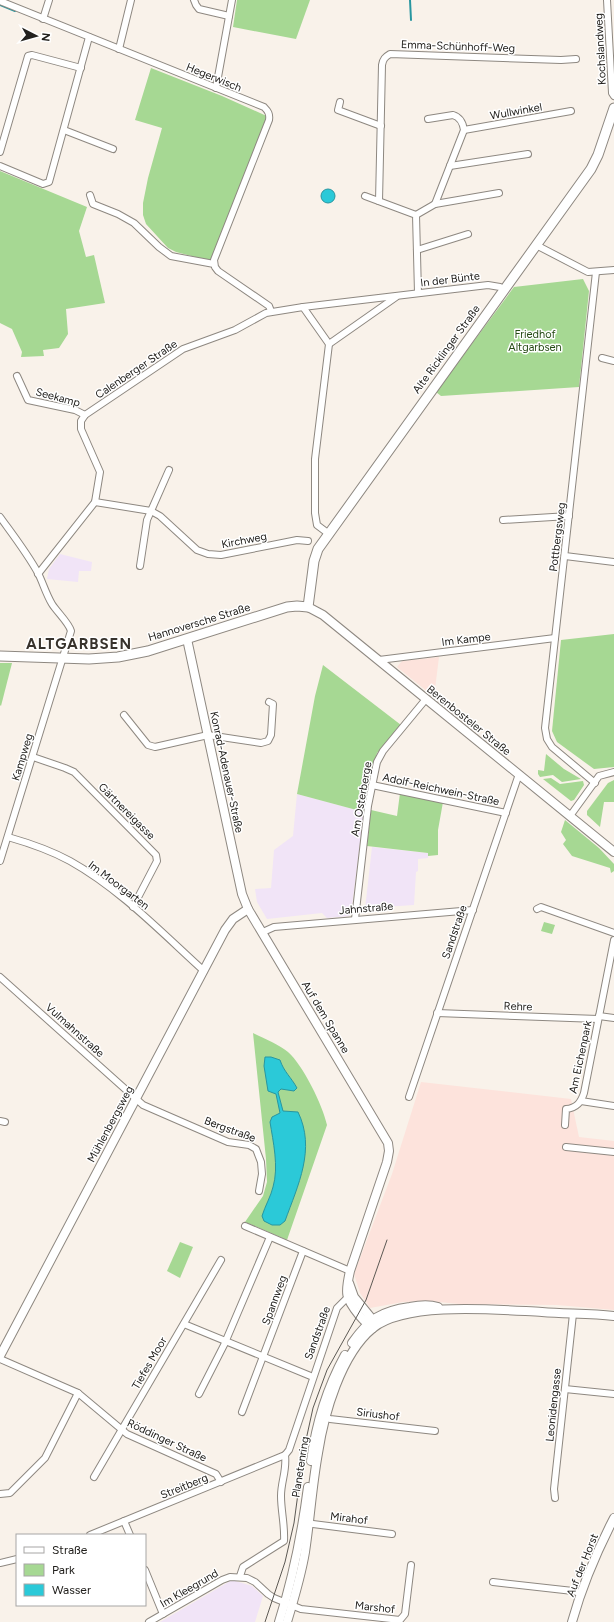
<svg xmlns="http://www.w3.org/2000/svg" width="614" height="1622" viewBox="0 0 614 1622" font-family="Figtree,sans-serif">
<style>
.commercial{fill:#fde3dc}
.education{fill:#f1e4f7}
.green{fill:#a6d893}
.water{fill:#2bc9d8;stroke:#2896a0}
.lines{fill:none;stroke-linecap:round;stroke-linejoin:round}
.stream{stroke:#2896a0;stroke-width:2}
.minor-casing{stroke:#8e8881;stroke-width:8}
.tertiary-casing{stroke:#8e8881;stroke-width:10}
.secondary-casing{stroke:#8e8881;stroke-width:11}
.minor{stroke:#fff;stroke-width:6}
.tertiary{stroke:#fff;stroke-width:8}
.secondary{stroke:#fff;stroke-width:9}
.tram{stroke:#5c5954;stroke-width:1}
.labels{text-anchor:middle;stroke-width:3;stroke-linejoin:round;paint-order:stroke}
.street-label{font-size:11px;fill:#22201d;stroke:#fff}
.park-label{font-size:11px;fill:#254a14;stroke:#fff}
.district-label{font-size:15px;font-weight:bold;letter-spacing:1px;fill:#37322c;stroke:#fff}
</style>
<rect width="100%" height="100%" fill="#f9f2ea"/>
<!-- commercial -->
<g class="commercial">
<path d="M439,657L434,697L397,667L402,661Z"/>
<path d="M421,1082L571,1099L579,1137L614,1141V1310L557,1305L459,1304L429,1301L403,1302L370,1308L360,1293L354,1274L392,1174Z"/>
</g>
<!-- education -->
<g class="education">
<path d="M60,554L92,562L91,571H79L78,582L47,579L49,569Z"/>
<path d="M297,794L364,812L351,913L349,916L327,918L322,913L267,919L257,902L255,889L271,888L274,850L293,836Z"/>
<path d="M372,847L428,853V858L418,859V871L416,872L414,905L369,908L365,909Z"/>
<path d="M232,1580L252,1586L263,1596L255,1622H160Z"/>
</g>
<!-- green -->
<g class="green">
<path d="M237,0H310L296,39L233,27Z"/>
<path d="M151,68L222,96L271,118L211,261L176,252L168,248L146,224L143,215V203L148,178L162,128L135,120Z"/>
<path d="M0,171L87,207L79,231L86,257L94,255L105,303L66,309L68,334L59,348L43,350L44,356L21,357L22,352L12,329L0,323Z"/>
<path d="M583,279L589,291L579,387L441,396L436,392L514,287Z"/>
<path d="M614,634V767L594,769L557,742L552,731L561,640Z"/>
<path d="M0,663H12L1,706L0,705Z"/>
<path d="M323,665L401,725L377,753L364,812L297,794L315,696Z"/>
<path d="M546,754L564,769L581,779L562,782L553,775L540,777L538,774V770L544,771Z"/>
<path d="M551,778L560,784L583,781L584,785L574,800L571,801L543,779Z"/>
<path d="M614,780V802H604L600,827L587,815V811L608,783Z"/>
<path d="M400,793L443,802L438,830V855L428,856V853L367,846L371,810L397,816Z"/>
<path d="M565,820L599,848L614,864V871L611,873L610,868L572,856L563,844L566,840L561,832Z"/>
<path d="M544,922L555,925L552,934L541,931Z"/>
<path d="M253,1033C263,1038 280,1045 288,1052C303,1065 323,1106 327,1125L287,1240L245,1222L263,1196L267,1182L266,1159Z"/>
<path d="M180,1242L193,1247L180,1278L167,1271Z"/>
</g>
<!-- water -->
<g class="water">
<circle cx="328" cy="196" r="7"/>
<path d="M265,1057H271L280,1060C284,1072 291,1077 297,1088L294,1091L281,1089L278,1092L283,1111L298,1112C316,1149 298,1185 285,1221L280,1225H272L264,1221L262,1216C265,1206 271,1196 273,1187C279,1167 273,1141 270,1122L272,1117L280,1113L276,1094L268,1091L264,1066Z"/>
</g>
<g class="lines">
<!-- stream -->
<g class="stream">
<path d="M410,0L411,20"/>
<path d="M0,5L15,11"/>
</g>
<!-- minor casing -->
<g class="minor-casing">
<g id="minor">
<path d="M194,0L196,5L199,9L229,16"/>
<path d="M607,0L612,93L614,96"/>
<path d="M0,1L264,107C268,111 270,114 269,120L214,260L215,267L218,271L269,306L271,311"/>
<path d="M43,19L49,0"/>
<path d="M119,49L131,0"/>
<path d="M216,88L232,0"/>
<path d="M340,102L338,110L381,126"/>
<path d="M64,130L113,149"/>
<path d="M464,130L571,111"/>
<path d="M0,152L28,56L32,55L81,68"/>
<path d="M0,166L43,184L49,182L89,37"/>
<path d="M450,166L528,154"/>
<path d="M90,195L93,204L118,214L134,223L159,247L171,256L214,264"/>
<path d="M365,196L416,215L418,293"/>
<path d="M379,201L382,65C383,59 385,57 390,54L561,60L576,59"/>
<path d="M435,204L499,193"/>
<path d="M416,215L435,204L464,130C463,123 460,117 453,115L428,119"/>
<path d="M536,245L588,272L614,270"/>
<path d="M417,250L468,234"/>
<path d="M303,307L488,285L500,287L504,290"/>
<path d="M329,344L396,297"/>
<path d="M602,358L614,361"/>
<path d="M17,376L28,400L75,410L85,415"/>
<path d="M95,502L151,511L160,516L197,550L208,554L221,555L297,540L308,541"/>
<path d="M0,517C13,535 27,553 38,573C43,583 46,594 52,604C57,612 69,623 71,631L0,861"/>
<path d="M503,520L569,516"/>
<path d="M565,556L614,562"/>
<path d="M140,566L147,520L169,470"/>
<path d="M38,574L95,502L100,472L81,429V421L85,415L183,349L235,330L266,313L303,307L329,344L315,459V513L317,525L329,534"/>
<path d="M379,660L555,638"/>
<path d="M124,715L148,745L155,747L208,735L261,743L268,741L271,735L273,704L269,702"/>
<path d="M33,757L65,768L74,772L156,855L157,861L133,907"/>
<path d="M595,783L552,747L547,739L545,728L596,272"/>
<path d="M372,785L506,813"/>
<path d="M570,816L599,776L614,772"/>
<path d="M8,837C29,843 50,850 70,861C120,889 161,932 204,971"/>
<path d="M537,909L541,907L614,933"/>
<path d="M355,919L368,806L377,762L383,751L426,699"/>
<path d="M263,932L274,927L473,910"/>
<path d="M0,977L143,1105L228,1142L249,1145L256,1149L261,1162L262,1174L259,1191"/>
<path d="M437,1013L598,1019"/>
<path d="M599,1016L614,1018"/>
<path d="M409,1097L519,774"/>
<path d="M581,1101L614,1106"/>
<path d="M0,1121L5,1122"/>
<path d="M565,1125L566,1109C577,1108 581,1102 584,1093L614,940"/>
<path d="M566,1147L614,1152"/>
<path d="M245,1226L350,1271"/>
<path d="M184,1324L313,1377"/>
<path d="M0,1359L78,1393L127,1434L216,1474L221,1482"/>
<path d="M565,1389L614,1394"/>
<path d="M199,1394L224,1345L270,1237"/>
<path d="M242,1412L303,1251"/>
<path d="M322,1416L330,1419L435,1431"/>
<path d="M94,1477L221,1260"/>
<path d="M0,1494L10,1493L45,1458L78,1393"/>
<path d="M555,1498L554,1489L573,1314"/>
<path d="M124,1521L130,1535"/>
<path d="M305,1523L392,1534"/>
<path d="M90,1535L285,1455"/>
<path d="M0,1563L17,1559"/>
<path d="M145,1570L163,1614"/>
<path d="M240,1576L243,1567L284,1541C285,1526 281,1511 281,1496C281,1481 287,1471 285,1455L289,1450L337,1308L347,1298"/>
<path d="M493,1582L573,1591L581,1593"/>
<path d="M149,1622L222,1580L230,1577L247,1578L255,1582L268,1594L274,1598L301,1609L400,1620L405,1614L411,1565"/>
</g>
</g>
<!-- tertiary casing -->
<g class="tertiary-casing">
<g id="tertiary">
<path d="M308,607L323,615L614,852"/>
<path d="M187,639L242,894L248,909L388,1143L389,1151L387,1162L350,1271C345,1293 345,1298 359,1315C364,1321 367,1324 373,1328"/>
<path d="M349,1283L354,1297L372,1319V1324"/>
<path d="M352,1343C369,1319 381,1311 410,1307C419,1305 429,1304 438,1307"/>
<path d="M0,1356L225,930L233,919L248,909"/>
<path d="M311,1461C316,1424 327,1388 345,1355"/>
<path d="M279,1622C293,1578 302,1533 308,1487"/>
<path d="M287,1622C294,1599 301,1576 305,1552C310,1519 312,1486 318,1453C324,1414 341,1354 373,1328C407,1301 499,1310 542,1312C566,1314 590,1313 614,1316"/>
<path d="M572,1622C582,1586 597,1551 614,1518"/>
</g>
</g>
<!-- secondary casing -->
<g class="secondary-casing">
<path id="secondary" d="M0,656L89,659L118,657L148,651L287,607L297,606L308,607L314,561L318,549L591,169L598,155L614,108"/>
</g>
<!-- minor -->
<use href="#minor" class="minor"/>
<!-- tertiary -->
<use href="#tertiary" class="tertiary"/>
<!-- secondary -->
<use href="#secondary" class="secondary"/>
<!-- tram -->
<path class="tram" d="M265,1622L285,1562L294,1523L304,1449L313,1408L327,1370L366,1300L387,1240"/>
</g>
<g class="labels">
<!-- street labels -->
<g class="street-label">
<text transform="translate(458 46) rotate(2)" y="4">Emma-Schünhoff-Weg</text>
<text transform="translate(600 49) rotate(-93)" y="4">Kochslandweg</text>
<text transform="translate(214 77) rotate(22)" y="4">Hegerwisch</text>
<text transform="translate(516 111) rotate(-10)" y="4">Wullwinkel</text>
<text transform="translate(450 279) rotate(-7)" y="4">In der Bünte</text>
<text transform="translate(446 349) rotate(-54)" y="4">Alte Ricklinger Straße</text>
<text transform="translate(136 369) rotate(-34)" y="4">Calenberger Straße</text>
<text transform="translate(58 397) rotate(15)" y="4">Seekamp</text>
<text transform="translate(557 537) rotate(-83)" y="4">Pottbergsweg</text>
<text transform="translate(244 540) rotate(-11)" y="4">Kirchweg</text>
<text transform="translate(199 622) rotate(-17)" y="4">Hannoversche Straße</text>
<text transform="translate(466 639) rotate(-7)" y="4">Im Kampe</text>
<text transform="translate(469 720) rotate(39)" y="4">Berenbosteler Straße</text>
<text transform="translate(22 757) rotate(-73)" y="4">Kampweg</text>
<text transform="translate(227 772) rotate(78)" y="4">Konrad-Adenauer-Straße</text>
<text transform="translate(441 789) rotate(12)" y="4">Adolf-Reichwein-Straße</text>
<text transform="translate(361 799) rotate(-80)" y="4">Am Osterberge</text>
<text transform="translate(127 811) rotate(45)" y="4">Gärtnereigasse</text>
<text transform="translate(119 885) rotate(37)" y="4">Im Moorgarten</text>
<text transform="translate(366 908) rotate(-5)" y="4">Jahnstraße</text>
<text transform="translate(454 932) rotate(-71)" y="4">Sandstraße</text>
<text transform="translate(518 1006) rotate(2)" y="4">Rehre</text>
<text transform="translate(326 1017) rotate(59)" y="4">Auf dem Spanne</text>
<text transform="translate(75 1030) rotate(42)" y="4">Vulmahnstraße</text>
<text transform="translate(580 1057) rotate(-78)" y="4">Am Eichenpark</text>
<text transform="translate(110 1124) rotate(-62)" y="4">Mühlenbergsweg</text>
<text transform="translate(230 1129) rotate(20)" y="4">Bergstraße</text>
<text transform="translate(274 1300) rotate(-70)" y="4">Spannweg</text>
<text transform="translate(317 1333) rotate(-70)" y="4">Sandstraße</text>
<text transform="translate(149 1363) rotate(-60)" y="4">Tiefes Moor</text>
<text transform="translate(553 1405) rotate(-84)" y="4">Leonidengasse</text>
<text transform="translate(378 1414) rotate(7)" y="4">Siriushof</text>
<text transform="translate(167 1440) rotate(25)" y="4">Röddinger Straße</text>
<text transform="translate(300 1467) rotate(-81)" y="4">Planetenring</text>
<text transform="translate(184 1486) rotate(-22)" y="4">Streitberg</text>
<text transform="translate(349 1518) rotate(7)" y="4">Mirahof</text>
<text transform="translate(582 1565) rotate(-68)" y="4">Auf der Horst</text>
<text transform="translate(189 1588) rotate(-30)" y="4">Im Kleegrund</text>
<text transform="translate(375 1607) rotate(6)" y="4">Marshof</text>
</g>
<!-- park labels -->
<g class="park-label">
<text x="535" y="338">Friedhof<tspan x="535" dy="13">Altgarbsen</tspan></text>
</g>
<!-- district labels -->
<g class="district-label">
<text x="79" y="649">ALTGARBSEN</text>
</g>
</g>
<!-- legend -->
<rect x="16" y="1534" width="130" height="72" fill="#ffffff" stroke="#a7a6a5"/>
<rect x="24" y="1547" width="20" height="6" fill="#ffffff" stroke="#a7a6a5"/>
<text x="52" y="1554" font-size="12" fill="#22201d">Straße</text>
<rect x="24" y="1564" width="20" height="12" fill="#a6d893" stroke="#a7a6a5"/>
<text x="52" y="1574" font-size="12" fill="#22201d">Park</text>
<rect x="24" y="1584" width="20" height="12" fill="#2bc9d8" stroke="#a7a6a5"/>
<text x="52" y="1594" font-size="12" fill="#22201d">Wasser</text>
<!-- north arrow -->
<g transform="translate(36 36) rotate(96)" stroke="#ffffff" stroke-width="3" paint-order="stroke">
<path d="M0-3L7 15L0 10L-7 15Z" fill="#22201d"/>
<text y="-6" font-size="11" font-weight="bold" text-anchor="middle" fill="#22201d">N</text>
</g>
</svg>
